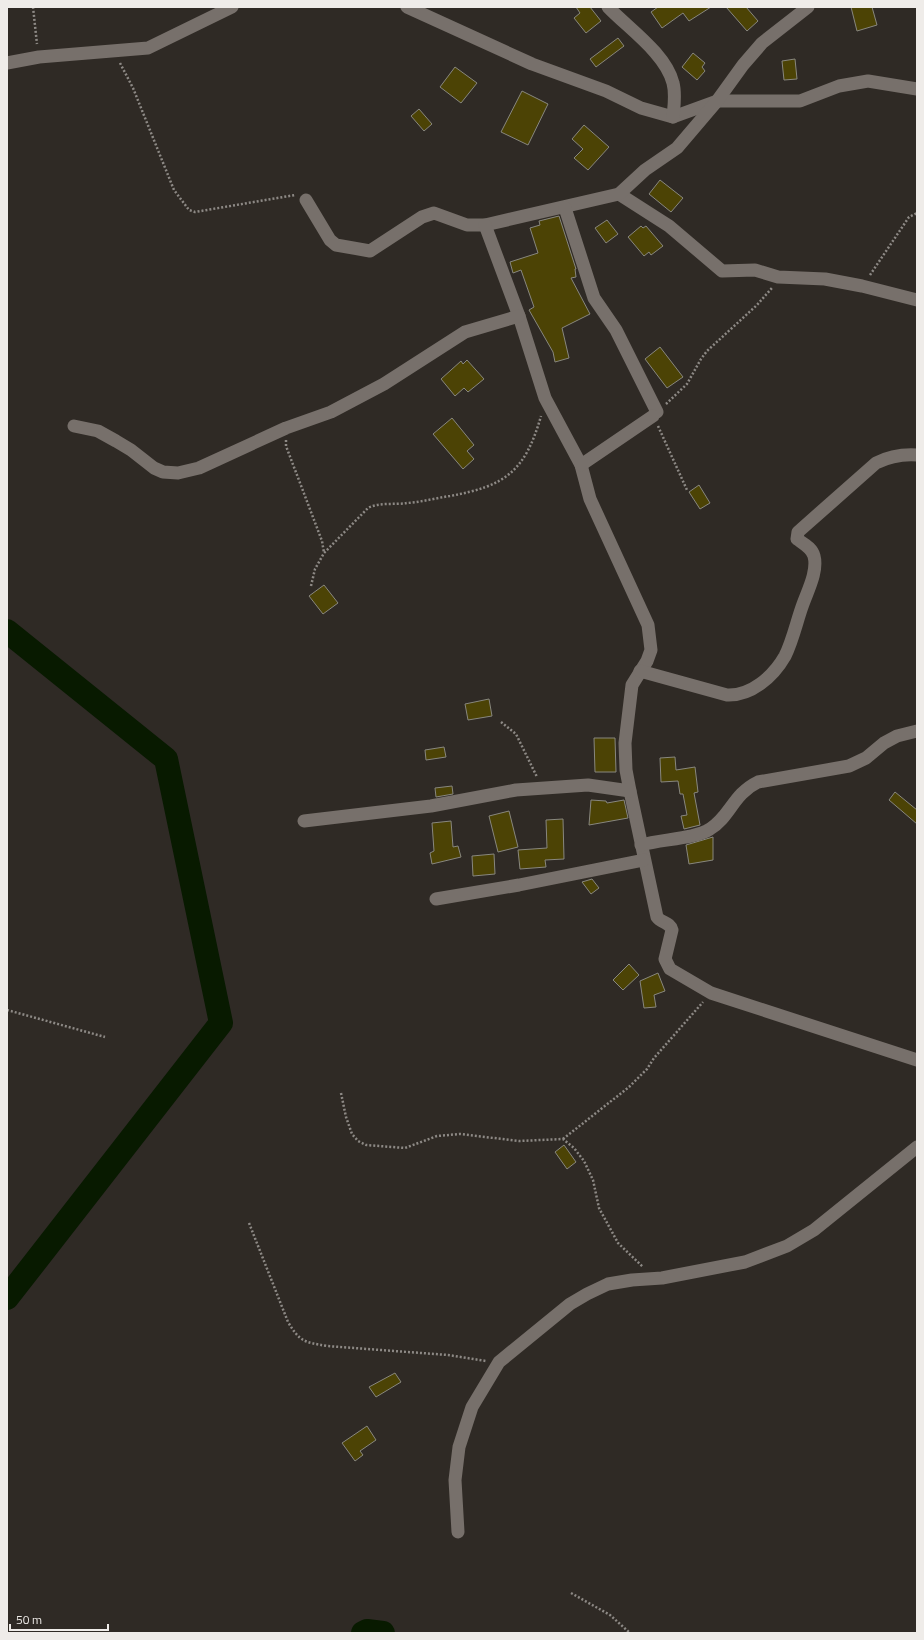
<svg xmlns="http://www.w3.org/2000/svg" width="924" height="1640" viewBox="0 0 924 1640" font-family="'Titillium Web',sans-serif">
<style>
.lines{fill:none;stroke-linecap:round;stroke-linejoin:round}
.river{stroke:#081a00;stroke-width:24}
.building{fill:#4c4305;stroke:#88877f}
.path{stroke:#8d8985;stroke-width:2.5;stroke-dasharray:2 2;stroke-linecap:butt}
.minor{stroke:#77706b;stroke-width:13}
</style>
<rect width="100%" height="100%" fill="#2f2a25"/>
<g class="lines">
<!-- river -->
<g class="river">
<path d="M7,631L166,759L221,1023L7,1298"/>
<path d="M363,1633L367,1631L383,1633"/>
</g>
</g>
<!-- building -->
<g class="building">
<path d="M576,7H590L601,21L586,33L574,18L580,13Z"/>
<path d="M658,7H711L689,21L683,13L662,28L651,12Z"/>
<path d="M726,7H746L758,21L747,31Z"/>
<path d="M851,7H872L877,25L857,31Z"/>
<path d="M618,38L624,46L596,67L590,59Z"/>
<path d="M693,53L705,63L702,67L705,71L697,80L682,67Z"/>
<path d="M795,59L797,79L784,80L782,61Z"/>
<path d="M455,67L477,83L461,103L440,87Z"/>
<path d="M522,91L548,104L528,145L501,132Z"/>
<path d="M419,109L432,124L424,131L411,116Z"/>
<path d="M584,125L609,147L588,170L574,158L583,149L572,139Z"/>
<path d="M660,180L683,198L671,212L649,194Z"/>
<path d="M559,216L576,269H575L576,277L571,278L590,314L562,328L569,358L555,362L553,352L529,310L534,307L521,270L513,273L510,262L538,253L530,228L540,225L539,221Z"/>
<path d="M607,220L618,234L606,243L595,228Z"/>
<path d="M641,226L643,228L646,226L663,246L651,255L649,252L644,256L628,237Z"/>
<path d="M660,347L683,377L667,388L645,359Z"/>
<path d="M467,360L484,379L468,392L464,388L455,396L441,379L461,361L463,364Z"/>
<path d="M452,418L474,445L467,451L474,459L463,469L433,434Z"/>
<path d="M699,485L710,503L700,509L689,492Z"/>
<path d="M324,585L338,603L323,614L309,596Z"/>
<path d="M489,699L492,716L468,720L465,704Z"/>
<path d="M594,738H615L616,772H595Z"/>
<path d="M444,747L446,757L426,760L425,750Z"/>
<path d="M675,757L676,770L695,767L698,792L694,793L700,825L684,829L681,816L687,815L683,794H680L678,781L661,782L660,758Z"/>
<path d="M452,786L453,794L436,797L435,788Z"/>
<path d="M895,792L917,810V824L889,800Z"/>
<path d="M591,800L606,801L607,803L624,800L628,818L589,825Z"/>
<path d="M509,811L518,847L498,852L489,816Z"/>
<path d="M563,819L564,859L545,860L546,867L520,869L518,850L547,848L546,820Z"/>
<path d="M451,821L453,847L458,846L461,857L432,864L430,853L434,851L432,823Z"/>
<path d="M713,837V860L689,864L686,845Z"/>
<path d="M494,854L495,874L473,876L472,856Z"/>
<path d="M592,879L599,888L591,894L582,882Z"/>
<path d="M629,964L639,975L623,990L613,980Z"/>
<path d="M658,973L665,991L654,995L656,1007L644,1008L640,981Z"/>
<path d="M564,1145L576,1162L567,1169L555,1152Z"/>
<path d="M395,1373L401,1382L376,1397L369,1387Z"/>
<path d="M367,1426L376,1440L360,1451L363,1455L355,1461L342,1443Z"/>
</g>
<g class="lines">
<!-- path -->
<g class="path">
<path d="M33,7L37,44"/>
<path d="M120,63L133,88L174,190L189,210L195,212L295,195"/>
<path d="M870,275L909,217L917,213"/>
<path d="M666,404L687,384L701,359L707,351L757,305L772,288"/>
<path d="M658,426L687,490"/>
<path d="M286,440V446L322,541L324,553"/>
<path d="M311,586L315,569L324,553L368,508C379,502 395,505 407,503C422,502 436,498 450,496C505,486 525,472 541,416"/>
<path d="M501,722L516,734L537,777"/>
<path d="M7,1010L105,1037"/>
<path d="M341,1093L346,1117L352,1134L358,1141L366,1145L405,1148L437,1136L460,1134L519,1141L563,1139L574,1148L584,1161L593,1180L599,1208L618,1243L643,1267"/>
<path d="M563,1139L629,1087L647,1069L654,1058L703,1002"/>
<path d="M249,1223L288,1322C300,1342 304,1342 327,1346L448,1355L486,1361"/>
<path d="M571,1593L610,1615L630,1633"/>
</g>
<!-- minor -->
<g class="minor">
<path d="M407,7L532,64L606,91L641,108L673,117L717,101H800L839,86L868,81L917,89"/>
<path d="M608,7C628,28 666,54 673,83C676,94 674,106 673,117"/>
<path d="M7,63L39,57L148,48L232,7"/>
<path d="M619,194L669,226L722,271L755,270L778,277L825,279L862,286L917,300"/>
<path d="M306,200L330,240L336,245L370,251L422,217L434,213L467,225H485L619,194L645,170L677,148L717,101L743,65L762,43L808,7"/>
<path d="M565,208L594,298L616,330L657,412"/>
<path d="M485,225L519,316L545,398L581,465L590,499L648,625L651,650L647,661L632,685L625,743L626,770L630,791L657,917C661,923 670,922 672,930L665,959L670,969L711,993L917,1060"/>
<path d="M74,426L98,431L116,441L131,450L154,468L163,472L178,473L199,468L286,428L331,412L384,384L465,332L519,316"/>
<path d="M581,465L653,416"/>
<path d="M640,671L727,695C751,696 773,677 785,656C793,640 797,620 803,604C808,590 818,571 814,556C812,548 804,544 797,539L798,532L876,463C890,456 902,454 917,455"/>
<path d="M304,821L431,806L516,790L588,785L630,791"/>
<path d="M641,845C661,839 695,839 710,829C730,817 733,794 758,782L849,766L866,758L884,743L897,736L917,731"/>
<path d="M436,899L519,885L644,860"/>
<path d="M458,1532L455,1480L459,1447L472,1407L499,1362L570,1304L587,1294L608,1284L632,1280L662,1278L745,1262L787,1246L814,1230L917,1147"/>
</g>
</g>
<!-- border -->
<rect width="924" height="1640" fill="none" stroke="#efece9" stroke-width="16"/>
<!-- scale -->
<path d="M10 1624v6h98v-6" fill="none" stroke="#efece9" stroke-width="2"/>
<text x="16" y="1624" font-size="12" fill="#efece9" stroke="#2f2a25" stroke-width="3" paint-order="stroke">50 m</text>
</svg>
